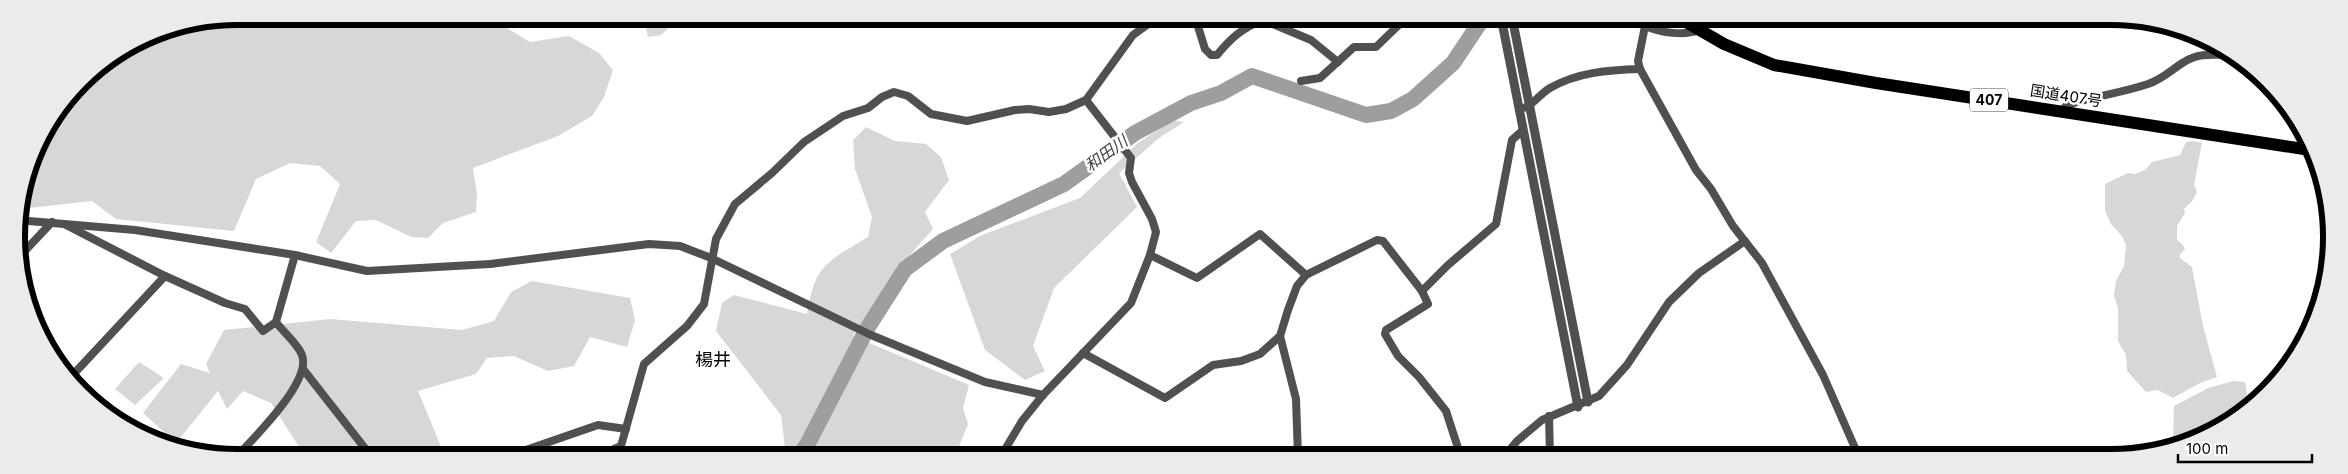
<svg xmlns="http://www.w3.org/2000/svg" width="2348" height="474" viewBox="0 0 2348 474" font-family="Inter,'Noto Sans JP',sans-serif">
<style>
.green{fill:#d7d7d7}
.lines{fill:none;stroke-linecap:round;stroke-linejoin:round}
.river{stroke:#9e9e9e;stroke-width:16}
.minor{stroke:#505050;stroke-width:8}
.tertiary{stroke:#505050;stroke-width:9}
.trunk{stroke:#000;stroke-width:12}
.labels{text-anchor:middle;stroke-width:5;stroke-linejoin:round;paint-order:stroke}
.shield{fill:#fff;stroke:#4c4c4c;stroke-width:1}
.shield-label{font-size:14px;font-weight:bold;fill:#000}
.street-label{font-size:15px;fill:#000;stroke:#fff}
.water-label{font-size:16px;font-style:italic;fill:#3f3f3f;stroke:#fff}
.quarter-label{font-size:18px;fill:#000;stroke:#fff}
.rim{fill:none;stroke:#000;stroke-width:6}
</style>
<rect width="100%" height="100%" fill="#fff"/>
<!-- green -->
<g class="green">
<path d="M237,16L499,17L495,21L530,42L569,36L599,53L613,70L604,97L592,116L558,136L473,168L477,195L476,212L443,223L428,238L411,237L376,220L356,221L331,253L316,242L340,184L320,166L290,163L256,179L234,231L116,219L92,201L20,209L33,152L81,81L153,33Z"/>
<path d="M644,17H680L661,35L648,37Z"/>
<path d="M1173,120L1184,122L1159,138L1119,173L1137,207L1054,288L1033,346L1045,371L1025,380L985,350L950,254L982,235L1080,198L1138,143Z"/>
<path d="M866,127L895,141L926,144L941,157L949,180L925,212L933,229C902,262 877,297 853,336L969,385L963,408L968,424L955,456H786L781,415L716,331L722,303L734,295L807,314C815,264 827,262 868,237L872,217L855,169L853,140Z"/>
<path d="M2193,141L2202,143L2194,185L2197,192L2193,200L2184,209L2185,213L2177,226V240L2183,245L2185,250L2180,254V258L2192,267L2203,326L2217,377L2200,383L2173,398L2158,390L2146,392L2127,371L2126,355L2118,341V309L2114,295L2116,281L2124,266L2126,245L2122,236L2111,224L2105,211V184L2128,173L2135,174L2145,170L2152,162L2180,155L2186,142Z"/>
<path d="M532,281L630,298L635,320L627,347L590,337L574,366L548,371L514,356L487,358L476,374L418,391L445,456H305L271,403L243,391L227,409L218,391L176,443L143,413L181,364L210,373L206,364L224,330L330,319L462,330L494,321L511,292Z"/>
<path d="M139,362L164,378L135,405L115,389Z"/>
<path d="M2233,381L2245,382L2247,394L2238,414L2208,435L2173,444L2174,406L2208,388Z"/>
</g>
<g class="lines">
<!-- river -->
<path class="river" d="M799,456L807,445L868,327L905,269L943,241L1064,184L1135,133L1191,103L1221,93L1252,76L1366,115L1391,111L1413,99L1453,63L1481,21L1488,17"/>
<!-- minor -->
<g class="minor">
<path d="M1195,17L1205,49L1211,55H1217C1231,38 1242,28 1263,20L1311,40L1338,62"/>
<path d="M1640,18L1645,26C1662,33 1683,36 1700,30"/>
<path d="M1645,26L1638,61L1640,69L1696,170L1711,189L1733,226L1762,263L1823,375L1859,457"/>
<path d="M1301,81L1320,78L1354,47H1376L1407,17"/>
<path d="M1519,109C1533,107 1538,95 1550,88C1578,72 1609,70 1640,69"/>
<path d="M2062,111L2066,106L2074,103C2098,96 2124,92 2148,84C2163,79 2171,70 2184,62C2199,52 2215,55 2232,55"/>
<path d="M17,220L135,230L295,255L367,271L490,264L649,244L680,246L711,258L871,335L985,382L1043,395"/>
<path d="M66,225L165,276L69,379"/>
<path d="M21,255L52,222"/>
<path d="M1150,255L1197,278L1260,234L1306,275"/>
<path d="M165,276L225,303L245,309L263,331L276,322"/>
<path d="M1422,291L1428,304L1386,330L1385,334L1398,356L1419,377L1446,411L1459,451L1464,457"/>
<path d="M1083,353L1165,398L1213,365L1241,361L1260,354L1280,336"/>
<path d="M303,369L371,456"/>
<path d="M1549,416L1550,457"/>
<path d="M237,456C254,438 312,381 302,355C298,344 283,332 276,322L295,255"/>
<path d="M487,456L517,453L598,425L626,429"/>
<path d="M598,456L621,446L644,364L687,326L704,304L716,239L735,204L772,173L804,142L843,116L868,108L882,97L894,92L908,96L931,114L967,121L1015,110L1029,109L1049,112L1066,109L1086,100L1133,35L1158,17"/>
<path d="M1001,456L1022,421L1043,395L1131,303L1150,255L1156,232L1152,219L1132,182L1129,173L1131,158L1086,100"/>
<path d="M1298,457L1296,399L1280,336L1288,310L1297,286L1306,275L1377,240L1383,241L1422,291L1448,265L1496,224L1512,140L1522,131"/>
<path d="M1504,457L1517,441L1542,420L1599,396L1627,365L1669,302L1699,273L1745,241"/>
</g>
<!-- tertiary -->
<g class="tertiary">
<path d="M1501,17L1578,407"/>
<path d="M1512,17L1588,402"/>
</g>
<!-- trunk -->
<path class="trunk" d="M1679,18L1724,44L1774,65L1876,83L2310,150"/>
</g>
<g class="labels">
<!-- shield labels -->
<rect class="shield" x="1970" y="88.5" width="38" height="23" rx="4"/>
<g class="shield-label">
<text x="1989" y="105">407</text>
</g>
<!-- street labels -->
<g class="street-label">
<text transform="translate(2066 96) rotate(9)" y="5">国道407号</text>
</g>
<!-- water labels -->
<g class="water-label">
<text transform="translate(1106 153) rotate(-36)" y="6">和田川</text>
</g>
<!-- quarter labels -->
<g class="quarter-label">
<text x="713" y="366">楊井</text>
</g>
</g>
<!-- crop -->
<path d="M0 0H2348V474H0ZM237 25H2111A212 212 0 0 1 2323 237V237A212 212 0 0 1 2111 449H237A212 212 0 0 1 25 237V237A212 212 0 0 1 237 25Z" fill="#ebebeb" fill-rule="evenodd"/>
<path class="rim" d="M237 25H2111A212 212 0 0 1 2323 237V237A212 212 0 0 1 2111 449H237A212 212 0 0 1 25 237V237A212 212 0 0 1 237 25Z"/>
<!-- scale -->
<path d="M2178 454v8h134v-8" fill="none" stroke="#000000" stroke-width="2.5"/>
<text x="2186" y="454" font-size="15" fill="#000000" stroke="#ffffff" stroke-width="4" paint-order="stroke">100 m</text>
</svg>
